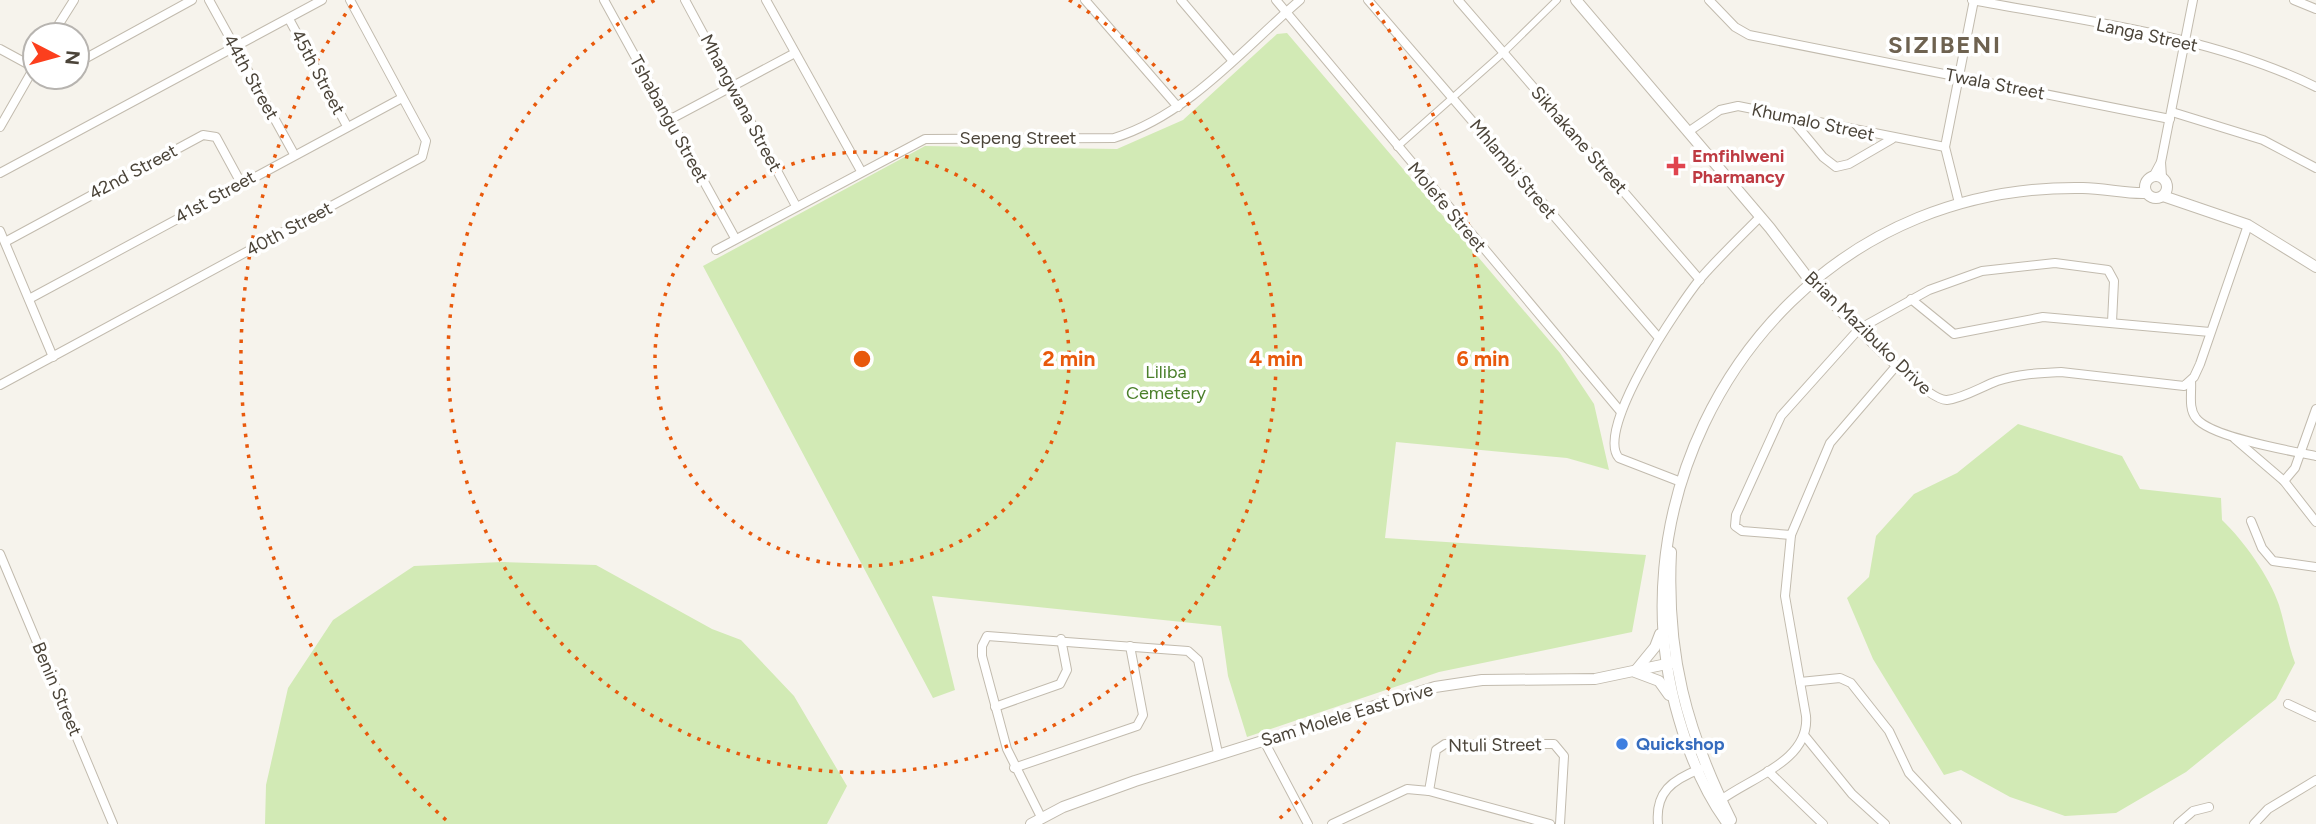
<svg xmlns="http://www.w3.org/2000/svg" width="2316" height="824" viewBox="0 0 2316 824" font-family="Figtree,sans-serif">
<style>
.green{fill:#d2eab5}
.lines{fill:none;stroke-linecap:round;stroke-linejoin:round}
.pedestrian-casing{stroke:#c2bbae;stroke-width:8}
.minor-casing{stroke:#c2bbae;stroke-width:10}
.tertiary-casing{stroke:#c2bbae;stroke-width:12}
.pedestrian{stroke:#fff;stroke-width:6}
.minor{stroke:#fff;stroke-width:8}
.tertiary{stroke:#fff;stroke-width:10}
.ring{fill:none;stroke:#e8590c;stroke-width:3.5;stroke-dasharray:3.5 7}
.health-dot{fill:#e0444e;stroke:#fff;stroke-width:2.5}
.shop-dot{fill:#3f7fe0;stroke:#fff;stroke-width:2.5}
.labels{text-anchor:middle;stroke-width:7;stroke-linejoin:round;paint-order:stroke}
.street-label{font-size:18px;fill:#4b4439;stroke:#fff}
.health-label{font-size:18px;font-weight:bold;fill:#be3a42;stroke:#fff;text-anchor:start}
.park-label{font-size:18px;fill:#4a7f2a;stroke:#fff}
.shop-label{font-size:18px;font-weight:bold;fill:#366cbe;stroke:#fff;text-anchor:start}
.district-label{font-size:24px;font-weight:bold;letter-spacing:2px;fill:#6e6250;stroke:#fff}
.centre{fill:#e8590c;stroke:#fff;stroke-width:3.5}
.ring-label{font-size:21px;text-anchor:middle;font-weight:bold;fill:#e8590c;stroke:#fff;stroke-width:7;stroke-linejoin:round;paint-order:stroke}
</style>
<rect width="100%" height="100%" fill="#f6f3ec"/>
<!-- green -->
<g class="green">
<path d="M1287,33L1560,353L1594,404L1609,470L1567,458L1396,442L1385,538L1646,555L1632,632L1439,672L1247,737L1228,676L1221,626L932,596L955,690L933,698L703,266L925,146L1117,149L1183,120L1277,34Z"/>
<path d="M2018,424L2122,456L2140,489L2221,498L2222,520C2243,540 2270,577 2279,605C2285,625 2288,644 2295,663L2276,699L2186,772L2116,813L2065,816L2010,797L1961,770L1944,775L1873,659L1847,598L1869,577L1876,536L1914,494L1957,473Z"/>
<path d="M502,562L596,565L712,629L741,640L794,696L847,786L827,824H265L266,785L288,688L333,620L414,566Z"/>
</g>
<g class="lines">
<!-- pedestrian casing -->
<g class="pedestrian-casing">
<path id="pedestrian" d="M1397,147L1503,53L1557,0"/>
</g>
<!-- minor casing -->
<g class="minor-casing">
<g id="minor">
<path d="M209,0L294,154"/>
<path d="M604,0L735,238"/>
<path d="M685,0L796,206"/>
<path d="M766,0L861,171"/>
<path d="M1085,0L1178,107"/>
<path d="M1181,0L1232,60"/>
<path d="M1276,0L1621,412"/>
<path d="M1368,0L1659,338"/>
<path d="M1458,0L1700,280"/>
<path d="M1709,0L1735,27L1749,35L2170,119"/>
<path d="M1972,0C2085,21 2213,36 2316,87"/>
<path d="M2294,0L2316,9"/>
<path d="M289,19L347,126"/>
<path d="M52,35L74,0"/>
<path d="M0,49L35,68"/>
<path d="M77,63L192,0"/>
<path d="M2172,112L2263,140L2316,168"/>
<path d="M1789,116L1823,157L1836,167L1849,164L1892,139"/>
<path d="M669,120L795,53"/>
<path d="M0,127L35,66"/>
<path d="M1688,132L1720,110L1738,106L1945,147"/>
<path d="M0,173L322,0"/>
<path d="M2154,175L2161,162"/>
<path d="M2162,177L2161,162L2193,0"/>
<path d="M1959,203L1945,147L1974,0"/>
<path d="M0,231L53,357"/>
<path d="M5,242L203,135L216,137L241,183"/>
<path d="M716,250L925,139L1114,138C1188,115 1242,50 1300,0"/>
<path d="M1811,282C1831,302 1925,402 1947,400C1964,398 1981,387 1997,381C2018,374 2039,373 2061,372L2184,386L2194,377L2200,364L2248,225"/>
<path d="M29,299L402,98"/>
<path d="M1911,299L1954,334L2043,317L2210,332"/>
<path d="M2191,381C2192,393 2188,408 2196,418C2210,437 2291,451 2316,456"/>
<path d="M0,385L422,157L426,141L350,0"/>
<path d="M2235,439L2284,481L2316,522"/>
<path d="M2284,481L2295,468L2316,409"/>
<path d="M1681,482L1619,458C1594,430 1679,305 1700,279C1719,257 1740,237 1760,217"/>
<path d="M2251,521L2262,548L2273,561L2316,567"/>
<path d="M1791,535L1742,531L1735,526L1736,515L1781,416L1859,329L1929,290L1982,271L2055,263L2108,270L2114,281L2112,322"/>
<path d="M0,554L113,824"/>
<path d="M1800,682L1840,678L1851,683L1889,731L1909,773L1957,824"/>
<path d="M2288,704L2316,717"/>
<path d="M995,707L1060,684L1067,670L1061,639"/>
<path d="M1804,735L1852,794L1885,824"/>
<path d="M1264,741L1308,824"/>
<path d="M1014,768L1137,726L1143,715L1130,646"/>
<path d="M1768,771L1823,824"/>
<path d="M1429,791L1436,750L1445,744H1554L1564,756L1560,824"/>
<path d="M1721,800C1750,778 1810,761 1806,716L1785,596L1791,535L1830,443L1897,365"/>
<path d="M1041,817L1007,749L982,656V646L987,636L1188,651L1198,660L1218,753"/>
<path d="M1332,824L1407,789L1429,791L1550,824"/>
<path d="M1658,824C1655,792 1672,780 1700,769"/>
<path d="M2178,824L2193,811L2209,807"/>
<path d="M2254,824L2268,809L2316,780"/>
</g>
</g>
<!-- tertiary casing -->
<g class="tertiary-casing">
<g id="tertiary">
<path d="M1576,0L1770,228L1811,282"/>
<circle cx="2156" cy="187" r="11"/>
<path d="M2163,196L2248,225L2316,267"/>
<path d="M1671,552C1666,654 1686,730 1731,820"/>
<path d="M1637,669L1655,647L1660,634"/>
<path d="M1635,672L1659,681L1669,695"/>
<path d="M1031,824L1063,807L1135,781L1435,687L1482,680L1595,679L1676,662"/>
<path d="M1728,824C1704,792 1690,757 1679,719C1620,521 1725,297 1918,218C1970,197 2027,187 2083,188C2104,188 2126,194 2146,193"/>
</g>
</g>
<!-- pedestrian -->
<use href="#pedestrian" class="pedestrian"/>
<!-- minor -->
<use href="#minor" class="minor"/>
<!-- tertiary -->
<use href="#tertiary" class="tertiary"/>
</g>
<!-- distance rings -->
<g class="ring">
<circle cx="862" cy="359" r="207"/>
<path d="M1069 0A414 414 0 1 1 655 0"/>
<path d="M446 820A621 621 0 0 1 353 3M1371 3A621 621 0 0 1 1278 820"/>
</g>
<!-- markers -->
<path class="health-dot" d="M1672.5 155.5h7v7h7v7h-7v7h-7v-7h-7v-7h7z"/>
<circle class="shop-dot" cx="1622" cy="744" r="7"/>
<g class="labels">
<!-- street labels -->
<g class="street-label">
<text transform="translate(2147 35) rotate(12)" y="6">Langa Street</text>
<text transform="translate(318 72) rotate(62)" y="6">45th Street</text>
<text transform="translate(251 77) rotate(61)" y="6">44th Street</text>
<text transform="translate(1995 84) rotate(11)" y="6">Twala Street</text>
<text transform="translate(741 103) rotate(62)" y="6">Mhangwana Street</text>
<text transform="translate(669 119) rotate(61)" y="6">Tshabangu Street</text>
<text transform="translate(1813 122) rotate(12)" y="6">Khumalo Street</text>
<text x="1018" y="144">Sepeng Street</text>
<text transform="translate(1579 140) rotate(49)" y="6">Sikhakane Street</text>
<text transform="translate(1513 169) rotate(50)" y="6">Mhlambi Street</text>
<text transform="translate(133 172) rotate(-28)" y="6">42nd Street</text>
<text transform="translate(215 197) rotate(-29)" y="6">41st Street</text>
<text transform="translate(1447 207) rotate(50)" y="6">Molefe Street</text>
<text transform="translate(289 229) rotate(-28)" y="6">40th Street</text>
<text transform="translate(1868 333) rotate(44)" y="6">Brian Mazibuko Drive</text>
<text transform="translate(57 689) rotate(67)" y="6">Benin Street</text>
<text transform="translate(1347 715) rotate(-17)" y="6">Sam Molele East Drive</text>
<text transform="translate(1495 745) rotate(-1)" y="6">Ntuli Street</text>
</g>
<!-- health labels -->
<g class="health-label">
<text x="1692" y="162">Emfihlweni<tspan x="1692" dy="21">Pharmancy</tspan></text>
</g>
<!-- park labels -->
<g class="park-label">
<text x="1166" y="378">Liliba<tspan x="1166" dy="21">Cemetery</tspan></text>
</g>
<!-- shop labels -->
<g class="shop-label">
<text x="1636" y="750">Quickshop</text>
</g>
<!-- district labels -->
<g class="district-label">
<text x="1945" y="53">SIZIBENI</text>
</g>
</g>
<circle cx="862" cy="359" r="10" class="centre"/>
<g class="ring-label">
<text x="1069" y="366">2 min</text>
<text x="1276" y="366">4 min</text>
<text x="1483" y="366">6 min</text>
</g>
<!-- north arrow -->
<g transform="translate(56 56) rotate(96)"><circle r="33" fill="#ffffff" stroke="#b7b4b0" stroke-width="2"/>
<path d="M0-5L12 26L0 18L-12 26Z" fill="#fc3f1d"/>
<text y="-10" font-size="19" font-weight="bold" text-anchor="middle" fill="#4b4439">N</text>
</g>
</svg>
